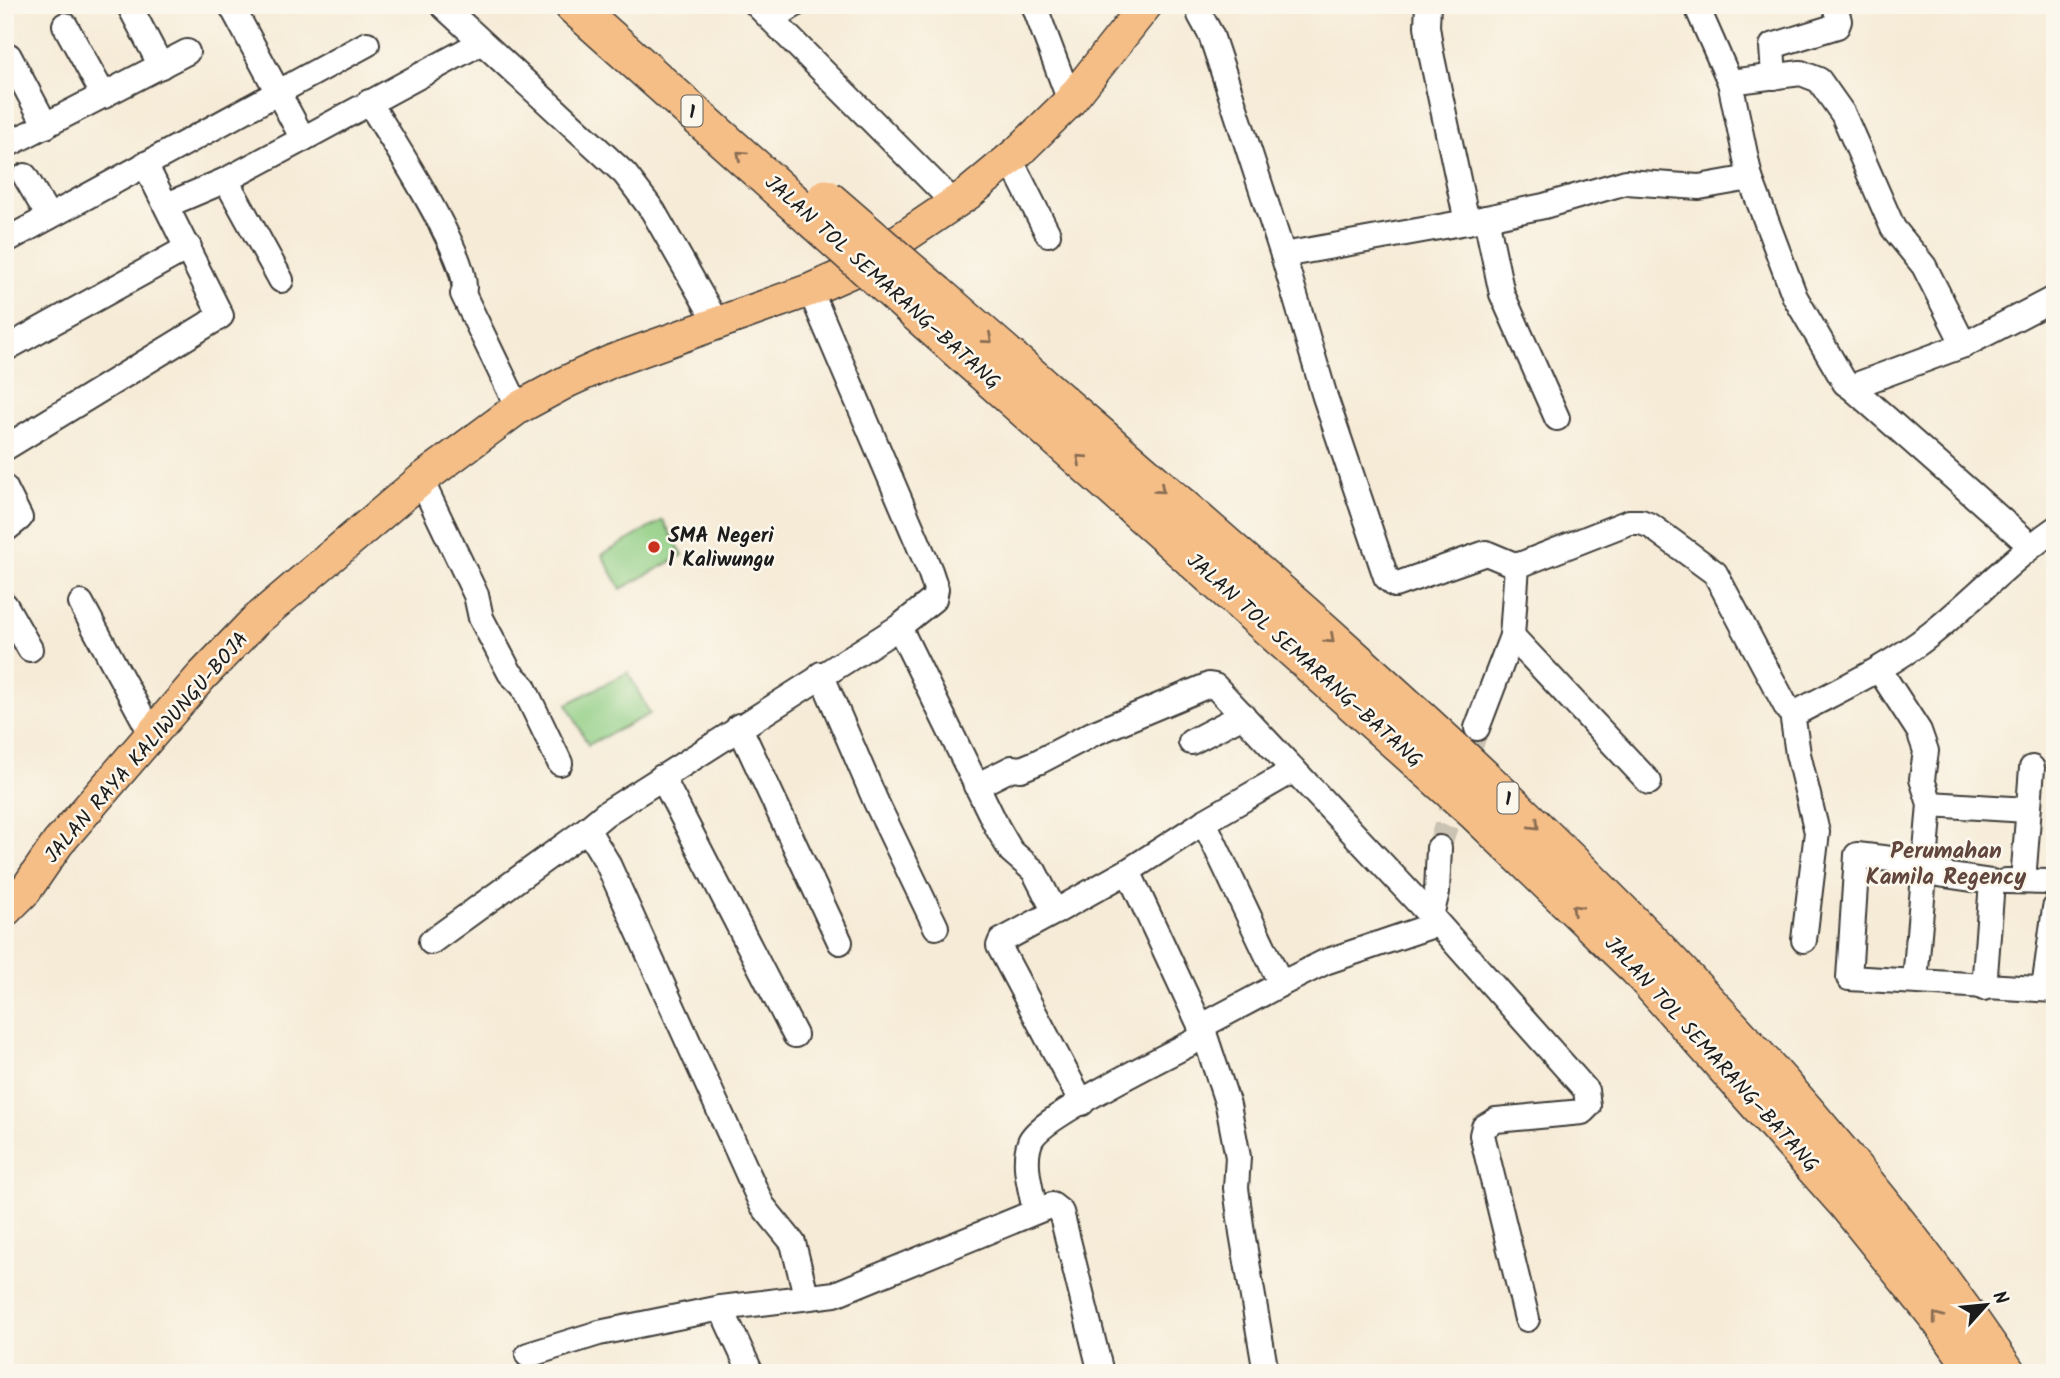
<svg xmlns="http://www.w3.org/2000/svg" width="2060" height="1378" viewBox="0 0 2060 1378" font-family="Kalam,sans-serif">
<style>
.grass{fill:#90ce84;stroke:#567550;stroke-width:2}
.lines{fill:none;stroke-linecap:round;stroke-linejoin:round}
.minor-tunnel{stroke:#cac2b2;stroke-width:24;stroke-dasharray:24 12;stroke-linecap:butt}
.minor-casing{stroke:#3d3b38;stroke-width:28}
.major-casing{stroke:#3d3b38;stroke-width:35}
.highway-casing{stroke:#3d3b38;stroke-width:40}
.minor{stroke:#fff;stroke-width:24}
.major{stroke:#f6be87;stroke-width:32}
.highway{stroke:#f6be87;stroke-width:37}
.highway-bridge-casing{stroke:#3d3b38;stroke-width:40;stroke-linecap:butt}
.highway-bridge{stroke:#f6be87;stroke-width:37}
.oneway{stroke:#896d52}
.poi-dot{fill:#c8321e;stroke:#fbf7ec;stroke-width:2.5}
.labels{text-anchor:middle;stroke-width:5;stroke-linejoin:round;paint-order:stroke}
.shield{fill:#fbf7ec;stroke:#5f5e5a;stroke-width:2}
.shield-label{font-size:19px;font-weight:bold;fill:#1c1c1c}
.street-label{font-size:21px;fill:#1c1c1c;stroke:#fbf7ec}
.poi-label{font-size:21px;font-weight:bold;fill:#1c1c1c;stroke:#fbf7ec;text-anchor:start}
.neighbourhood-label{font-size:23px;font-weight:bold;fill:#61463d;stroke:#fbf7ec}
</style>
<rect width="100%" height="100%" fill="#fbf7ec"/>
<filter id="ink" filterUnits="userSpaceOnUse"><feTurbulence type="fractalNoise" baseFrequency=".0143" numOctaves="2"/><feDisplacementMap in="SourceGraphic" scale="14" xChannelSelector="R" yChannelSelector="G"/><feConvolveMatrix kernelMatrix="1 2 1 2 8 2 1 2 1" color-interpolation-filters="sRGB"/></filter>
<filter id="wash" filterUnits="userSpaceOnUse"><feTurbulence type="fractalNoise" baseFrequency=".00686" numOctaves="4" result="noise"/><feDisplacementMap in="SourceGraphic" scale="28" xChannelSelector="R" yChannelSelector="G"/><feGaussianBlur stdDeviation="1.57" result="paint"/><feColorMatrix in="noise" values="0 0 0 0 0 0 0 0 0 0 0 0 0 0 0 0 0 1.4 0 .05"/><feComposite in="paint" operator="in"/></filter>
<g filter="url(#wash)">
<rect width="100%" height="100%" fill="#f6ebd7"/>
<!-- grass -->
<g class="grass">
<path d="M663,520L683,555L621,589L602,555Z"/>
<path d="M628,672L650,714L588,745L567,704Z"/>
</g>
</g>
<g filter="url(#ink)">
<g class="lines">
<!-- minor-tunnel -->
<path class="minor-tunnel" d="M1439,848L1477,728"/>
<!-- minor casing -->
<g class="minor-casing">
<g id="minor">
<path d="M129,5L161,66"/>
<path d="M231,5L303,139L480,43"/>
<path d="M442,5L625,174L653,211L718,325"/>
<path d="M757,5L953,202"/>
<path d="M1034,5L1070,101"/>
<path d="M1428,5L1427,26L1431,53L1467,222"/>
<path d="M1696,5L1730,82L1750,178L1795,297L1845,383L1851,387L1964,345L2055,298"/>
<path d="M1200,15L1211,35L1222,68L1283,255L1325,397L1386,577L1395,585L1486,553L1517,566"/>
<path d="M773,18L794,5"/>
<path d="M65,25L104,96"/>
<path d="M9,56L46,126"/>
<path d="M1774,77L1772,46L1837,26L1839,21L1835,5"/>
<path d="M1730,82L1801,73L1819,80L1843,114L1893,228L1924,266L1964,345"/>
<path d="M369,102C388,133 475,266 463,294L518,408"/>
<path d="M5,146L187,52"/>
<path d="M1010,159L1048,234"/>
<path d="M25,176L49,217"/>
<path d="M226,180L281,280"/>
<path d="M167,205L226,180L303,139"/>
<path d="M1486,218L1502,294L1557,418"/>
<path d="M5,241L367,44"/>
<path d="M1283,255L1467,222L1544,206L1626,182L1699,187L1750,178"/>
<path d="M5,349L189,247"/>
<path d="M1851,387L2031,546"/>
<path d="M5,448L221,316L145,164"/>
<path d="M421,480L476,595L481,618L510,673L523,686L560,763"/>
<path d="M5,488L20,518L5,530"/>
<path d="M81,603L152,735"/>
<path d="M5,605L30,649"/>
<path d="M899,627L997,827L1011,851L1034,871L1055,912L1128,871L1204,822L1281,984L1325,962L1428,927L1437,892L1439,848"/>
<path d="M1512,636L1649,782"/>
<path d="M1880,671L1919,731L1926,751L1922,779L1930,804L1915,981"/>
<path d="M821,674L876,802L936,927"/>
<path d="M1792,713L1798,754L1817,832L1804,940"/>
<path d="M739,726L840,942"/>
<path d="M1477,728L1512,636L1517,566L1629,522H1641L1651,526L1715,573L1788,710L1796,713C1843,688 1889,667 1931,634C1973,600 2010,560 2055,529"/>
<path d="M1191,742L1243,715"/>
<path d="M662,777L795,1035"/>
<path d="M976,786L1012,768L1021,769L1038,762L1092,734L1209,685L1215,686L1431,916L1586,1090L1588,1106L1582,1112L1496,1120L1484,1127L1482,1135L1527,1319"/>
<path d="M1930,804L2027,810"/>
<path d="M1204,822L1294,770"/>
<path d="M1925,863L1857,855L1849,978L2055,990"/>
<path d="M1925,863L1931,873L1992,882L1984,988"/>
<path d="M1128,871L1205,1036L1228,1105L1238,1157L1236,1188L1242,1233L1266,1373"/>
<path d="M2006,881L2051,882L2055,887"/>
<path d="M2023,881L2032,768"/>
<path d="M1055,912L1001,941L999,946L1082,1103"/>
<path d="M431,942L587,829"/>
<path d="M2044,989L2055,908"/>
<path d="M1200,1027L1281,984"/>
<path d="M1035,1211C1031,1188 1022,1164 1030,1142C1039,1117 1175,1052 1205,1036"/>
<path d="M806,1295L793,1243L762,1205L607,862L587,829L605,814L899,627L934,599L936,589L930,571L810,290"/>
<path d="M528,1355L599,1333L721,1308"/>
<path d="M751,1373L721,1308L835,1294L1052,1205L1061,1212L1101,1373"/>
</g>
</g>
<!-- major casing -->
<g class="major-casing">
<path id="major" d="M5,911L25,891L58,843L201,677L254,622L421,480L518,408L568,381L612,361L810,290L855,270L969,193L1018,152L1070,101L1146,5"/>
</g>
<!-- highway casing -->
<g class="highway-casing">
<g id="highway">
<path d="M573,5L810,217"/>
<path d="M937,294C1318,628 1720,950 2007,1373"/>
<path d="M917,313L1475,812L1637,968L1846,1203L1940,1320L1977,1373"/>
</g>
</g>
<!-- minor -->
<use href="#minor" class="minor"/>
<!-- major -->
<use href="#major" class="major"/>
<!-- highway -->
<use href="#highway" class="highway"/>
<!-- highway-bridge casing -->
<g class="highway-bridge-casing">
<g id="highway-bridge">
<path d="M826,198L937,294"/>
<path d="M811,218L917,313"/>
</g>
</g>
<!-- highway-bridge -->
<use href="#highway-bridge" class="highway-bridge"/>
</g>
<!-- one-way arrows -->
<defs><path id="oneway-chevron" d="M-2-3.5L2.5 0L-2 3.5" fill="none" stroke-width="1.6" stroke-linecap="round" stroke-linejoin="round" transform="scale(1.75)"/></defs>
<g class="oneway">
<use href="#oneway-chevron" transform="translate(741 155) rotate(-138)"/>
<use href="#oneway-chevron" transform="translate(988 339) rotate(41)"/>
<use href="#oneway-chevron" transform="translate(1081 459) rotate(-138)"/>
<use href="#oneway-chevron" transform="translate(1160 489) rotate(41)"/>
<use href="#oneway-chevron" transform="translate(1330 639) rotate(42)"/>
<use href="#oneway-chevron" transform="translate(1535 825) rotate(45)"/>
<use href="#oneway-chevron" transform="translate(1576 909) rotate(-136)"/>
<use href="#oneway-chevron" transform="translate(1937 1317) rotate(-127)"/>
</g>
</g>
<!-- markers -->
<circle class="poi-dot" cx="654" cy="547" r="7"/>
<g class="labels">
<!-- shield labels -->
<g class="shield">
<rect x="681.5" y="95.5" width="21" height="31" rx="5"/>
<rect x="1497.5" y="782.5" width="21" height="31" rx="5"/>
</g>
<g class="shield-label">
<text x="692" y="118">1</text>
<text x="1508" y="805">1</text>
</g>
<!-- street labels -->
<g class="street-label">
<text transform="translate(883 282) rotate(42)" y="7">JALAN TOL SEMARANG–BATANG</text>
<text transform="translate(1305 660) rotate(42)" y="7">JALAN TOL SEMARANG–BATANG</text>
<text transform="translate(146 747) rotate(-49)" y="7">JALAN RAYA KALIWUNGU-BOJA</text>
<text transform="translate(1712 1054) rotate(48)" y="7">JALAN TOL SEMARANG–BATANG</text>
</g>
<!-- poi labels -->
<g class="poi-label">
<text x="668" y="542">SMA Negeri<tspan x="668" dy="24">1 Kaliwungu</tspan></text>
</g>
<!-- neighbourhood labels -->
<g class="neighbourhood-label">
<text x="1946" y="858">Perumahan<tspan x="1946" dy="26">Kamila Regency</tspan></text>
</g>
</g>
<!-- margin -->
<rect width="2060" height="1378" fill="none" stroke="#fbf7ec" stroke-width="28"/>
<!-- north arrow -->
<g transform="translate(1986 1305) rotate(63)" stroke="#fbf7ec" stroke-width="5" paint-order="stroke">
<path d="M0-5L12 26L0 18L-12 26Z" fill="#1c1c1c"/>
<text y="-10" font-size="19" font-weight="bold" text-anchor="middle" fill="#1c1c1c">N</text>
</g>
</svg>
